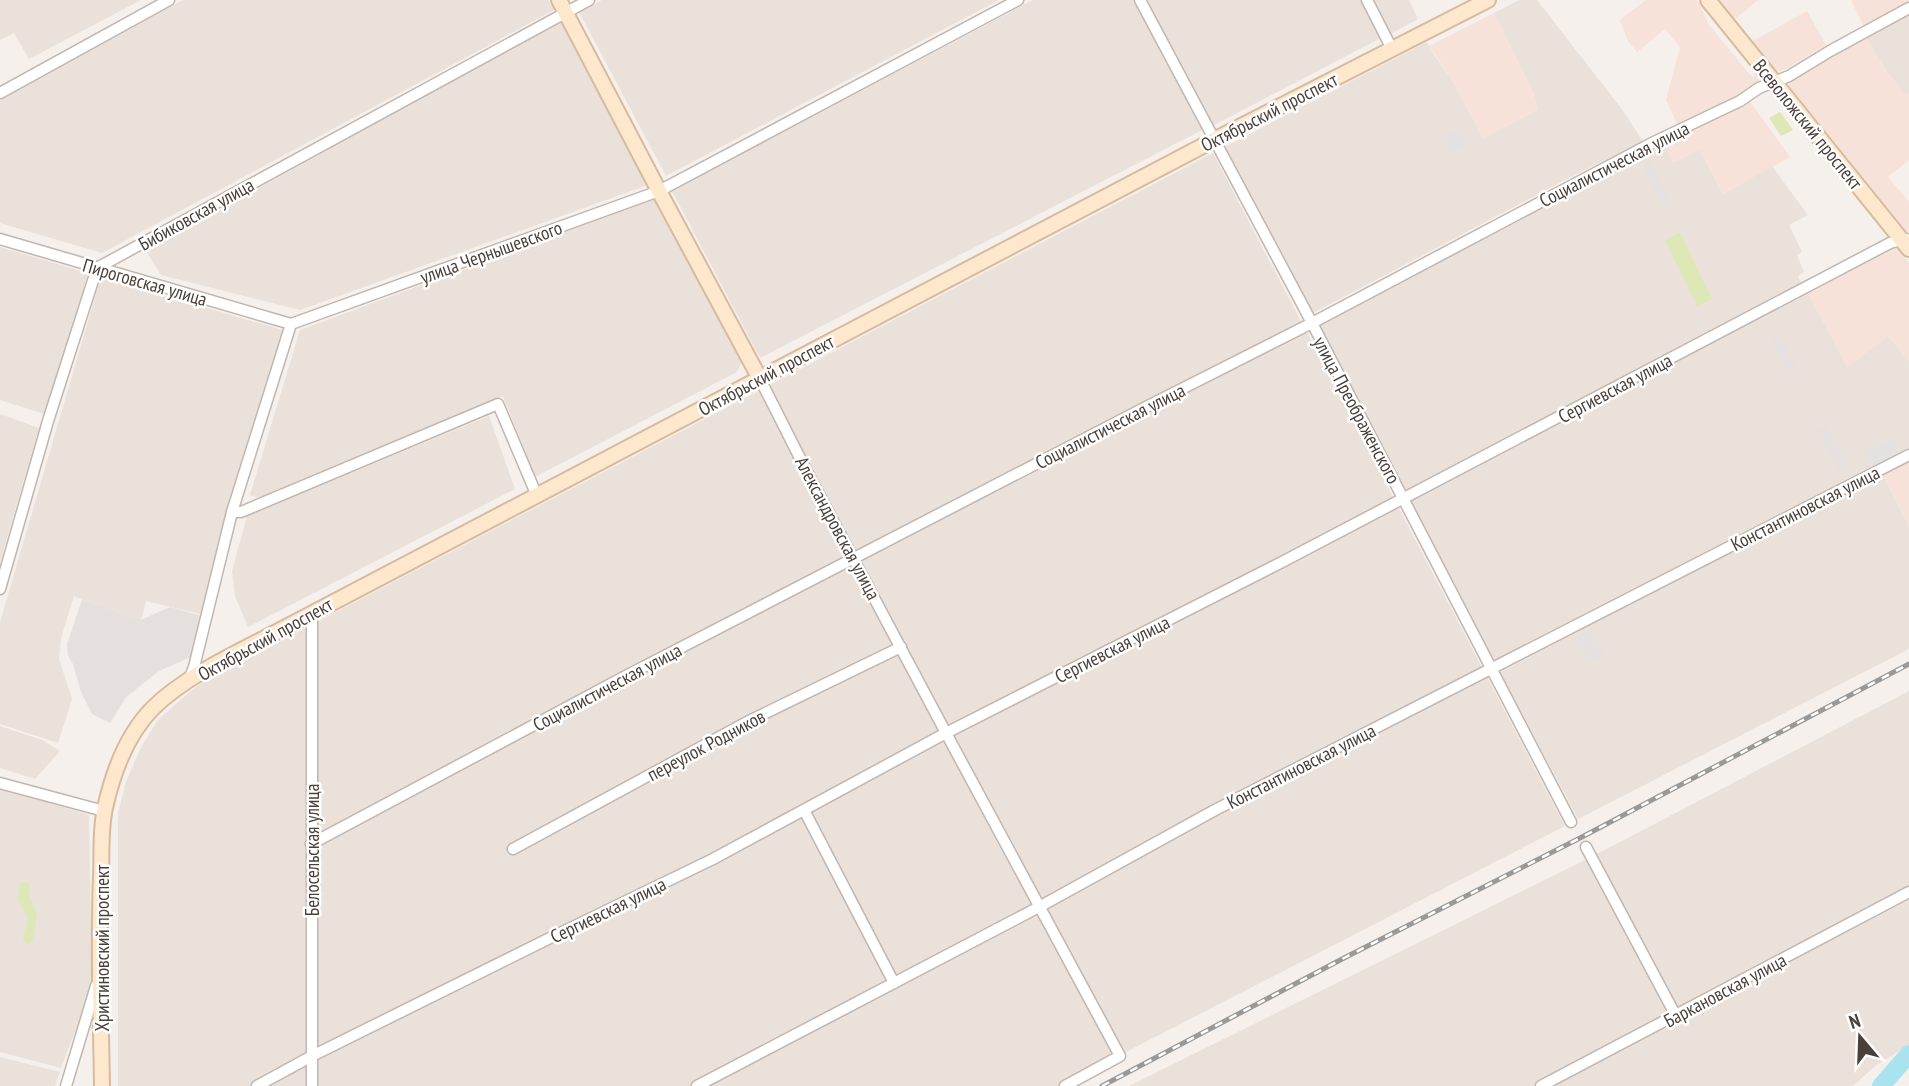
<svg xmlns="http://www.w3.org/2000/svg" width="1909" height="1086" viewBox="0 0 1909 1086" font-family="'PT Sans Narrow',sans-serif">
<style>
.residential{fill:#e9e1da}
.commercial{fill:#f6e2d8}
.industrial{fill:#e5dfdd}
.green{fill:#dde8b6}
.parking{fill:#e4e1e0}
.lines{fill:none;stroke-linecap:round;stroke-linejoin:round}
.river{stroke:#aae3f0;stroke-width:18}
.street-casing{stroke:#c1b6ae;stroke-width:13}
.secondary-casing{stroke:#d7bb9f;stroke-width:18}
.street{stroke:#fff;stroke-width:10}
.secondary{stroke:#fde7cd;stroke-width:14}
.rail-casing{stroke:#999;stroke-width:5}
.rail{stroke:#fff;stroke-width:2.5;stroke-dasharray:8;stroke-linecap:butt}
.labels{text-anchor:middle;stroke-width:5;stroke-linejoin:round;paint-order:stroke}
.street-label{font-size:19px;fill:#4a3f39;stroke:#fff}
</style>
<rect width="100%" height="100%" fill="#f5f0ec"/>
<!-- residential -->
<g class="residential">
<path d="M0,0H141L29,59L14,33L0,40Z"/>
<path d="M183,0H548L554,10L102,253L0,223V100Z"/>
<path d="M602,0H999L666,176L579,12Z"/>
<path d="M1033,0H1133L1202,130L760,358L672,191Z"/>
<path d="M1147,0H1361L1381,38L1212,126Z"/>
<path d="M1371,0H1409L1418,19L1389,35Z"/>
<path d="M1519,0H1537L1621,108L1643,141L1565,180L1313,313L1225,147L1427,42L1434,55L1453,82L1483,138L1537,110L1534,94L1494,13Z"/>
<path d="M1909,13V93L1905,95L1886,70L1865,36Z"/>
<path d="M560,21L648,185L300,310L161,275L146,251Z"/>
<path d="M1663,142L1700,150L1723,194L1772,166L1808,215L1789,225L1802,252L1797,255L1804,272L1798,276L1801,282L1808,279L1809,280L1407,492L1319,324Z"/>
<path d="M1213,153L1565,826L1060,1086H118V813L126,782L141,747L158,720L193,689L210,678Z"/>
<path d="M656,198L743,360L737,372L535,477L503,396L262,499L250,495L300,330Z"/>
<path d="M0,247L88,273L47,415L0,400Z"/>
<path d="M101,277L283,330L204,615L146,601L141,620L85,601L74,596L61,638L59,659L72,699L58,743L0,724V622Z"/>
<path d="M1807,291L1847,367L1888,336L1909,362V449L1493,662L1409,502Z"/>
<path d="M0,414L39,428L0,562Z"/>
<path d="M489,416L515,489L248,627L235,596L232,571L247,516Z"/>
<path d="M1882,474L1909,525V649L1578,819L1526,721L1523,722L1497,674Z"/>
<path d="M1909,691V1045L1875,1066L1853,1086H1129L1597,854Z"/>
<path d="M0,726L42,740L60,751L35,779L0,768Z"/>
<path d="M0,787L89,815L92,987L61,1068L0,1052Z"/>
<path d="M0,1057L60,1072L55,1086H0Z"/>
</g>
<!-- commercial -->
<g class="commercial">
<path d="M1646,0H1696L1701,6L1709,25L1752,77L1757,74L1759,80L1758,83L1736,97L1679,127L1666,100L1680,47L1665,29L1637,52L1628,41L1620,20Z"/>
<path d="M1718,0H1758L1734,20Z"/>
<path d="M1851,0H1909V2L1863,25Z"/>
<path d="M1807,11L1826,45L1784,70L1778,71L1772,66L1751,42Z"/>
<path d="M1494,13L1534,94L1537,110L1483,139L1453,82L1429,46Z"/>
<path d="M1865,36L1886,70L1905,95L1909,93V160L1888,177L1909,202V232L1904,230L1791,92L1789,85L1792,79Z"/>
<path d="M1749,100L1790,157L1723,194L1700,150L1673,163L1663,142Z"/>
<path d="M1891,247L1898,249L1909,263V362L1888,336L1847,367L1807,291Z"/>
<path d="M1909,460V524L1882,474Z"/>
</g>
<!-- industrial -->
<path class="industrial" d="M82,600L141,620L170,607L202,616L193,656L159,671L126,697L110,723L92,714L81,692L73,664L68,656L67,644Z"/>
<!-- green -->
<g class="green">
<path d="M1780,112L1793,130L1781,136L1769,118Z"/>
<path d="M1680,233L1712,299L1697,306L1665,240Z"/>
<path d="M26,882L30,885V898L37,915L32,943L27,944L23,939L28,917L17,899L20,883Z"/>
</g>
<!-- parking -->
<g class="parking">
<path d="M1459,128L1467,144L1451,153L1442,136Z"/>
<path d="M1650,163L1669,202L1663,205L1644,166Z"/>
<path d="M1779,336L1796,369L1789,373L1772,339Z"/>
<path d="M1826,426L1847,468L1840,472L1818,430Z"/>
<path d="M1892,440L1899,454L1873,468L1865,453Z"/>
<path d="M1590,630L1604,656L1590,663L1576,637Z"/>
</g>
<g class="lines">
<!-- river -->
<path class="river" d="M1881,1086L1909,1054"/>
<!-- street casing -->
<g class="street-casing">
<g id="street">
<path d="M1140,0L1312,323L1571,822"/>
<path d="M1367,0L1392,49"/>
<path d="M0,93L169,0"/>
<path d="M0,239L291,324"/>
<path d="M760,379L806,470L946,733L1120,1056L1065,1086"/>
<path d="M232,512H241L498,404L537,496"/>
<path d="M0,589L48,421L97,268L589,0"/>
<path d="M312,613V1086"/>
<path d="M189,680L194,667L232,512L291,324L659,191L1018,0"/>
<path d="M0,783L104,811"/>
<path d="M804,810L894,983"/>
<path d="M311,844L622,678L1148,406L1312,323L1654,142L1740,101L1759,88L1789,76L1830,51L1909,8"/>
<path d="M1586,847L1676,1016"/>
<path d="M513,849L749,721L901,647"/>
<path d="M66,1086L96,986"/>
<path d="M257,1086L312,1056L552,937L713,859L946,733L1284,561L1890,243L1906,239"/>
<path d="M697,1086L1039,907L1215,810L1909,455"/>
<path d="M1541,1086L1909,892"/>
</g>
</g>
<!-- secondary casing -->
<g class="secondary-casing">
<g id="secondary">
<path d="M559,0L659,191L760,379"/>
<path d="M1708,0L1909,249"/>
<path d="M102,1086C101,1016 98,947 101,877C102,855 100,830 105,808C113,772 127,734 153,708C187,674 247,648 290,625L1214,140L1488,0"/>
</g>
</g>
<!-- street -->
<use href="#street" class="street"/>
<!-- secondary -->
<use href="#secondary" class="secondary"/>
<!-- rail casing -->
<g class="rail-casing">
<path id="rail" d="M1102,1086L1344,958L1582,837L1909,664"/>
</g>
<!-- rail -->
<use href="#rail" class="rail"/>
</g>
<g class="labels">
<!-- street labels -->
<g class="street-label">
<text transform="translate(1269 112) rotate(-27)" y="7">Октябрьский проспект</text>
<text transform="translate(1808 124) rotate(51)" y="7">Всеволожский проспект</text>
<text transform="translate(1614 164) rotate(-27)" y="7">Социалистическая улица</text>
<text transform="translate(196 214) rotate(-29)" y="7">Бибиковская улица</text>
<text transform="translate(491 252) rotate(-20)" y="7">улица Чернышевского</text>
<text transform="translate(145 282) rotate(16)" y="7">Пироговская улица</text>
<text transform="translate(766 375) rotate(-28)" y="7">Октябрьский проспект</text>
<text transform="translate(1615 388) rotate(-28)" y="7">Сергиевская улица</text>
<text transform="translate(1357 410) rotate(62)" y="7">улица Преображенского</text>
<text transform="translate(1110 426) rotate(-27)" y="7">Социалистическая улица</text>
<text transform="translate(1805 508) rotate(-27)" y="7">Константиновская улица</text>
<text transform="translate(838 528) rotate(62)" y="7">Александровская улица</text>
<text transform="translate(265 639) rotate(-29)" y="7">Октябрьский проспект</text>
<text transform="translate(1112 649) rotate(-27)" y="7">Сергиевская улица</text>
<text transform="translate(607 687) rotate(-28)" y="7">Социалистическая улица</text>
<text transform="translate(706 745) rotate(-28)" y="7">переулок Родников</text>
<text transform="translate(1301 766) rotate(-27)" y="7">Константиновская улица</text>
<text transform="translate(312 850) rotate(-90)" y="7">Белосельская улица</text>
<text transform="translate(608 910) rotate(-26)" y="7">Сергиевская улица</text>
<text transform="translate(102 948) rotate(-90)" y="7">Христиновский проспект</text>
<text transform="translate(1725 990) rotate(-28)" y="7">Баркановская улица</text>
</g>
</g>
<!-- north arrow -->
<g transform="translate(1860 1037) rotate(341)" stroke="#ffffff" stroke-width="5" paint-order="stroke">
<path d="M0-5L12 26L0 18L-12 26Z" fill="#4a3f39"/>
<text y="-10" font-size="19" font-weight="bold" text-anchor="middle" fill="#4a3f39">N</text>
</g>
</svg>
